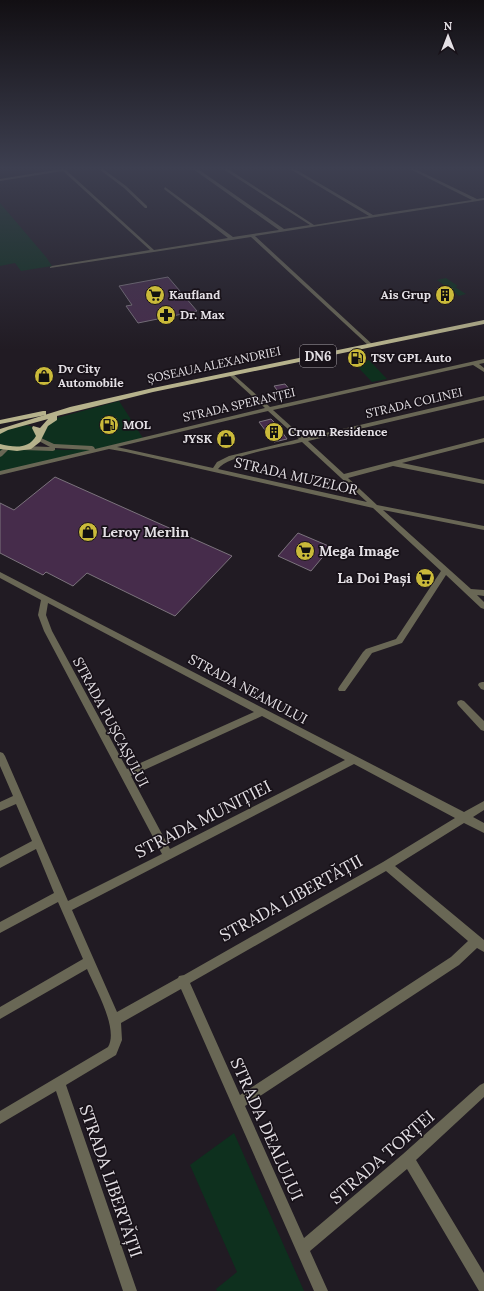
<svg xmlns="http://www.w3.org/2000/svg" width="484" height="1291" viewBox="0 0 484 1291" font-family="Lora,serif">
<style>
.green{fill:#0e301e;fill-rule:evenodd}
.building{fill:#462c4b;stroke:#7b737c}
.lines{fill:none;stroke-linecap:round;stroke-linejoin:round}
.street{fill:#696755;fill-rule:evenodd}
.primary{fill:#b6b28c;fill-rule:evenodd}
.labels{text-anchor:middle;stroke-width:3.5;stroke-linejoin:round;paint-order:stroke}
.far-poi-label{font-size:12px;font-weight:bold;fill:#e4e0e5;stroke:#181219;text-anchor:start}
.far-street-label{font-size:12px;fill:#e4e0e5;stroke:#181219}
.shield{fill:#181219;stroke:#a7a2a8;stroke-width:1}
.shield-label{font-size:13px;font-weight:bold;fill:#e4e0e5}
.street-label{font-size:14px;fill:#e4e0e5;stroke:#181219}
.poi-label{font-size:14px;font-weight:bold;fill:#e4e0e5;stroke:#181219;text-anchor:start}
.near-street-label{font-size:17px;fill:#e4e0e5;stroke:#181219}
</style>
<rect width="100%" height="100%" fill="#211b23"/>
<!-- green -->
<g class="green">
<path d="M0,203L46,257L52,266L21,271L15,263L0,266Z"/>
<path d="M446,278L458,286L455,287L466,294L459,296L437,280Z"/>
<path d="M369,360L387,379L372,382L354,363Z"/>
<path d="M119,401L143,438L0,473V432C15,427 27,420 40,432L53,419ZM39,439L60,447L98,448L67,450L24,448Z"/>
<path d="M234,1133L304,1291H217L216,1289L237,1272L190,1165Z"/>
</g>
<!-- building -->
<g class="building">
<path d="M168,277L197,311L138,323L126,306L132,305L119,286Z"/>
<path d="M285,384L291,391L280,394L274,386Z"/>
<path d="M271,419L277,425L287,439L274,442L259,422Z"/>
<path d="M55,477L232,556L175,616L87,573L73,586L46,572L43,575L0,553V503L14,510Z"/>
<path d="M298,533L331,547L311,571L278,556Z"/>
</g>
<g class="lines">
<!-- street -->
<g class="street">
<path d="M61,169H70L66,170L154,250L228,238L164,189L165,187L233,237L279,230L193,169H198L284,229L310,225L223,169H228L314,225L369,216L290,169H295L373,215L472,200L410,169H415L477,199L484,198V200L255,236L372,344V346L370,347L251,237L50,268V267L52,266L150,250L63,171L0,181V179Z"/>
<path d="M99,169H103L126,186L147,206V208H145L124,188Z"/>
<path d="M484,359V363L479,364L484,368V372L473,365L273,410L304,438L484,396V400L308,441L344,474L484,438V442L402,463L484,480V484L393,466L348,478L377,505L484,526V530L383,510L471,589L484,590V596L477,595L484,602V609L481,608L446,575L402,643L372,653L345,691H339L338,689L339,687L363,652L366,649L396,639L441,571L373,508L126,452L109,449L0,475V471L90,450L55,448V450L53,451L23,450L20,448L23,446L50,447L37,440V438H41L54,444L92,446L94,447L95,449L265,408L231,377L230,376L233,374L270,407ZM268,411L299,439L229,456L217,462L213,468L117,447ZM302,442L367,502L218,469C228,455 283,447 302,442Z"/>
<path d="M6,447L9,449L2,456L0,457V451Z"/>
<path d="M0,572L464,812L484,801V810L473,817L484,823V833L464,823L395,866L484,940V952L477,948L459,965L245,1106L304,1238L403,1154L480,1085L484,1083V1097L416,1160L484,1273V1291H479L407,1169L310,1251L328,1291H314L181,989L121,1023L122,1040L116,1055L66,1085L137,1291H123L56,1091L0,1124V1111L108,1047C119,1029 95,988 87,969L0,1019V1007L83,959L58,902L0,933V922L54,893L36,849L0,868V858L32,841L16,804L0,811V802L13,796L0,766V752L3,753L5,756L68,901L162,854L44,631L38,615L41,600L0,578ZM48,603L254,712L127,769L52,631L46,615ZM262,716L345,760L170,849L131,776ZM354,764L455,818L383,862L184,975L179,976L178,978L117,1012L72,910ZM386,871L468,941L451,957L240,1095L190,983Z"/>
<path d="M482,682H484V690L481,689L478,685L479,683Z"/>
<path d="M461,700L464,701L484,721V731L481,730L458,705L457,703L458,701Z"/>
</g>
<!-- primary -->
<g class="primary">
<path d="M484,320V324L153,392L57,416V420L48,426L40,442L31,449L17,451L0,449V444C13,447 28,450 36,436L32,428L33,426L40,428L48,419L8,430L0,434V429L70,407L153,388Z"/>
<path d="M43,411H46V415L0,424V420Z"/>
</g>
</g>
<!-- sky -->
<linearGradient id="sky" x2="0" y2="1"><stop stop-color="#120f13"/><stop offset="0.48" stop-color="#3d3f50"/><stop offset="1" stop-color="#3d3f50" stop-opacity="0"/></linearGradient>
<rect width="484" height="350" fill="url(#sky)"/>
<!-- icons -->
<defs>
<g id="supermarket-disc" transform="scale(1)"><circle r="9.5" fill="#caba3a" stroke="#181219"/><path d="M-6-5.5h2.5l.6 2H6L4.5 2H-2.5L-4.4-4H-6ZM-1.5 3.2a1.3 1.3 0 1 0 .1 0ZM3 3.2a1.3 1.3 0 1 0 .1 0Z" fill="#111"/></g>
<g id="building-disc" transform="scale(1)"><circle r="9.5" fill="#caba3a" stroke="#181219"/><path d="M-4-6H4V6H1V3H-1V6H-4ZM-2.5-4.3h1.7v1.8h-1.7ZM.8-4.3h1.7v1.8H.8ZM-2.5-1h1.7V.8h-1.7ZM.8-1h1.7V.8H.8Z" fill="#111"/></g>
<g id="pharmacy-disc" transform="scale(1)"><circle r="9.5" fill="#caba3a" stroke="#181219"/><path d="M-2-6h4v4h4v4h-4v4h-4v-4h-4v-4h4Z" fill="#111"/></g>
<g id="fuel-disc" transform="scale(1)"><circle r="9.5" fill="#caba3a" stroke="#181219"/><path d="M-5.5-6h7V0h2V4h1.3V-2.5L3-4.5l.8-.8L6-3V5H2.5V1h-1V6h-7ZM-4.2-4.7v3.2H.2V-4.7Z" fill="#111"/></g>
<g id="shop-disc" transform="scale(1)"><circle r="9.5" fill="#caba3a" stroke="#181219"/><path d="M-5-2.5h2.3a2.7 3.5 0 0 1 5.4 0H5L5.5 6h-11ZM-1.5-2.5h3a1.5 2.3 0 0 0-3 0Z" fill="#111"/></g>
</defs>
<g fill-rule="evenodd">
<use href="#supermarket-disc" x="155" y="295"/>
<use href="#building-disc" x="445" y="295"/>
<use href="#pharmacy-disc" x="166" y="315"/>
<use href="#fuel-disc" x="357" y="358"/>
<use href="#shop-disc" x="44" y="376"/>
<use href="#fuel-disc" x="109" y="425"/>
<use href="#building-disc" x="274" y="432"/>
<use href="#shop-disc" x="226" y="439"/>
<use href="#shop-disc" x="88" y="532"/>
<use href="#supermarket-disc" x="305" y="551"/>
<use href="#supermarket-disc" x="425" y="578"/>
</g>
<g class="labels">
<!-- far-poi labels -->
<g class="far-poi-label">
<text x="169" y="299">Kaufland</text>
<text x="431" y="299" text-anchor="end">Ais Grup</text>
<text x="180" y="319">Dr. Max</text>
<text x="371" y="362">TSV GPL Auto</text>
<text x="58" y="373">Dv City<tspan x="58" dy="14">Automobile</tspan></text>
<text x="123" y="429">MOL</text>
<text x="288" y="436">Crown Residence</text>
<text x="212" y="443" text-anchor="end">JYSK</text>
</g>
<!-- far-street labels -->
<g class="far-street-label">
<text transform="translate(214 365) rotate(-12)" y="4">ȘOSEAUA ALEXANDRIEI</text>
<text transform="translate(414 403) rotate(-13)" y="4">STRADA COLINEI</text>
<text transform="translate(239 405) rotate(-13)" y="4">STRADA SPERANȚEI</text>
</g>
<!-- shield labels -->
<rect class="shield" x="300" y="345" width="36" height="22" rx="3"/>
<g class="shield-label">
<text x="318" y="361">DN6</text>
</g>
<!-- street labels -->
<g class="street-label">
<text transform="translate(296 476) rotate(13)" y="5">STRADA MUZELOR</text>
<text transform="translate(248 689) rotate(28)" y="5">STRADA NEAMULUI</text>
<text transform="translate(111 722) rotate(62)" y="5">STRADA PUȘCAȘULUI</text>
</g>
<!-- poi labels -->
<g class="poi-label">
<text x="102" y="537">Leroy Merlin</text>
<text x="319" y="556">Mega Image</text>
<text x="411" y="583" text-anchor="end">La Doi Pași</text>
</g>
<!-- near-street labels -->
<g class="near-street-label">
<text transform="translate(203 819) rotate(-27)" y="6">STRADA MUNIȚIEI</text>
<text transform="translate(291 898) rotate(-29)" y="6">STRADA LIBERTĂȚII</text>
<text transform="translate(267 1129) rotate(66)" y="6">STRADA DEALULUI</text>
<text transform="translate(382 1157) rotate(-41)" y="6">STRADA TORȚEI</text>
<text transform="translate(111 1181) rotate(71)" y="6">STRADA LIBERTĂȚII</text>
</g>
</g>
<!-- north arrow -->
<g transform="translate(448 36)" stroke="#181219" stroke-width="3" paint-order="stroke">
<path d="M0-3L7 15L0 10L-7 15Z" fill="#e4e0e5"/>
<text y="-6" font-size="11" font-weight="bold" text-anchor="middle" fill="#e4e0e5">N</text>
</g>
</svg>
